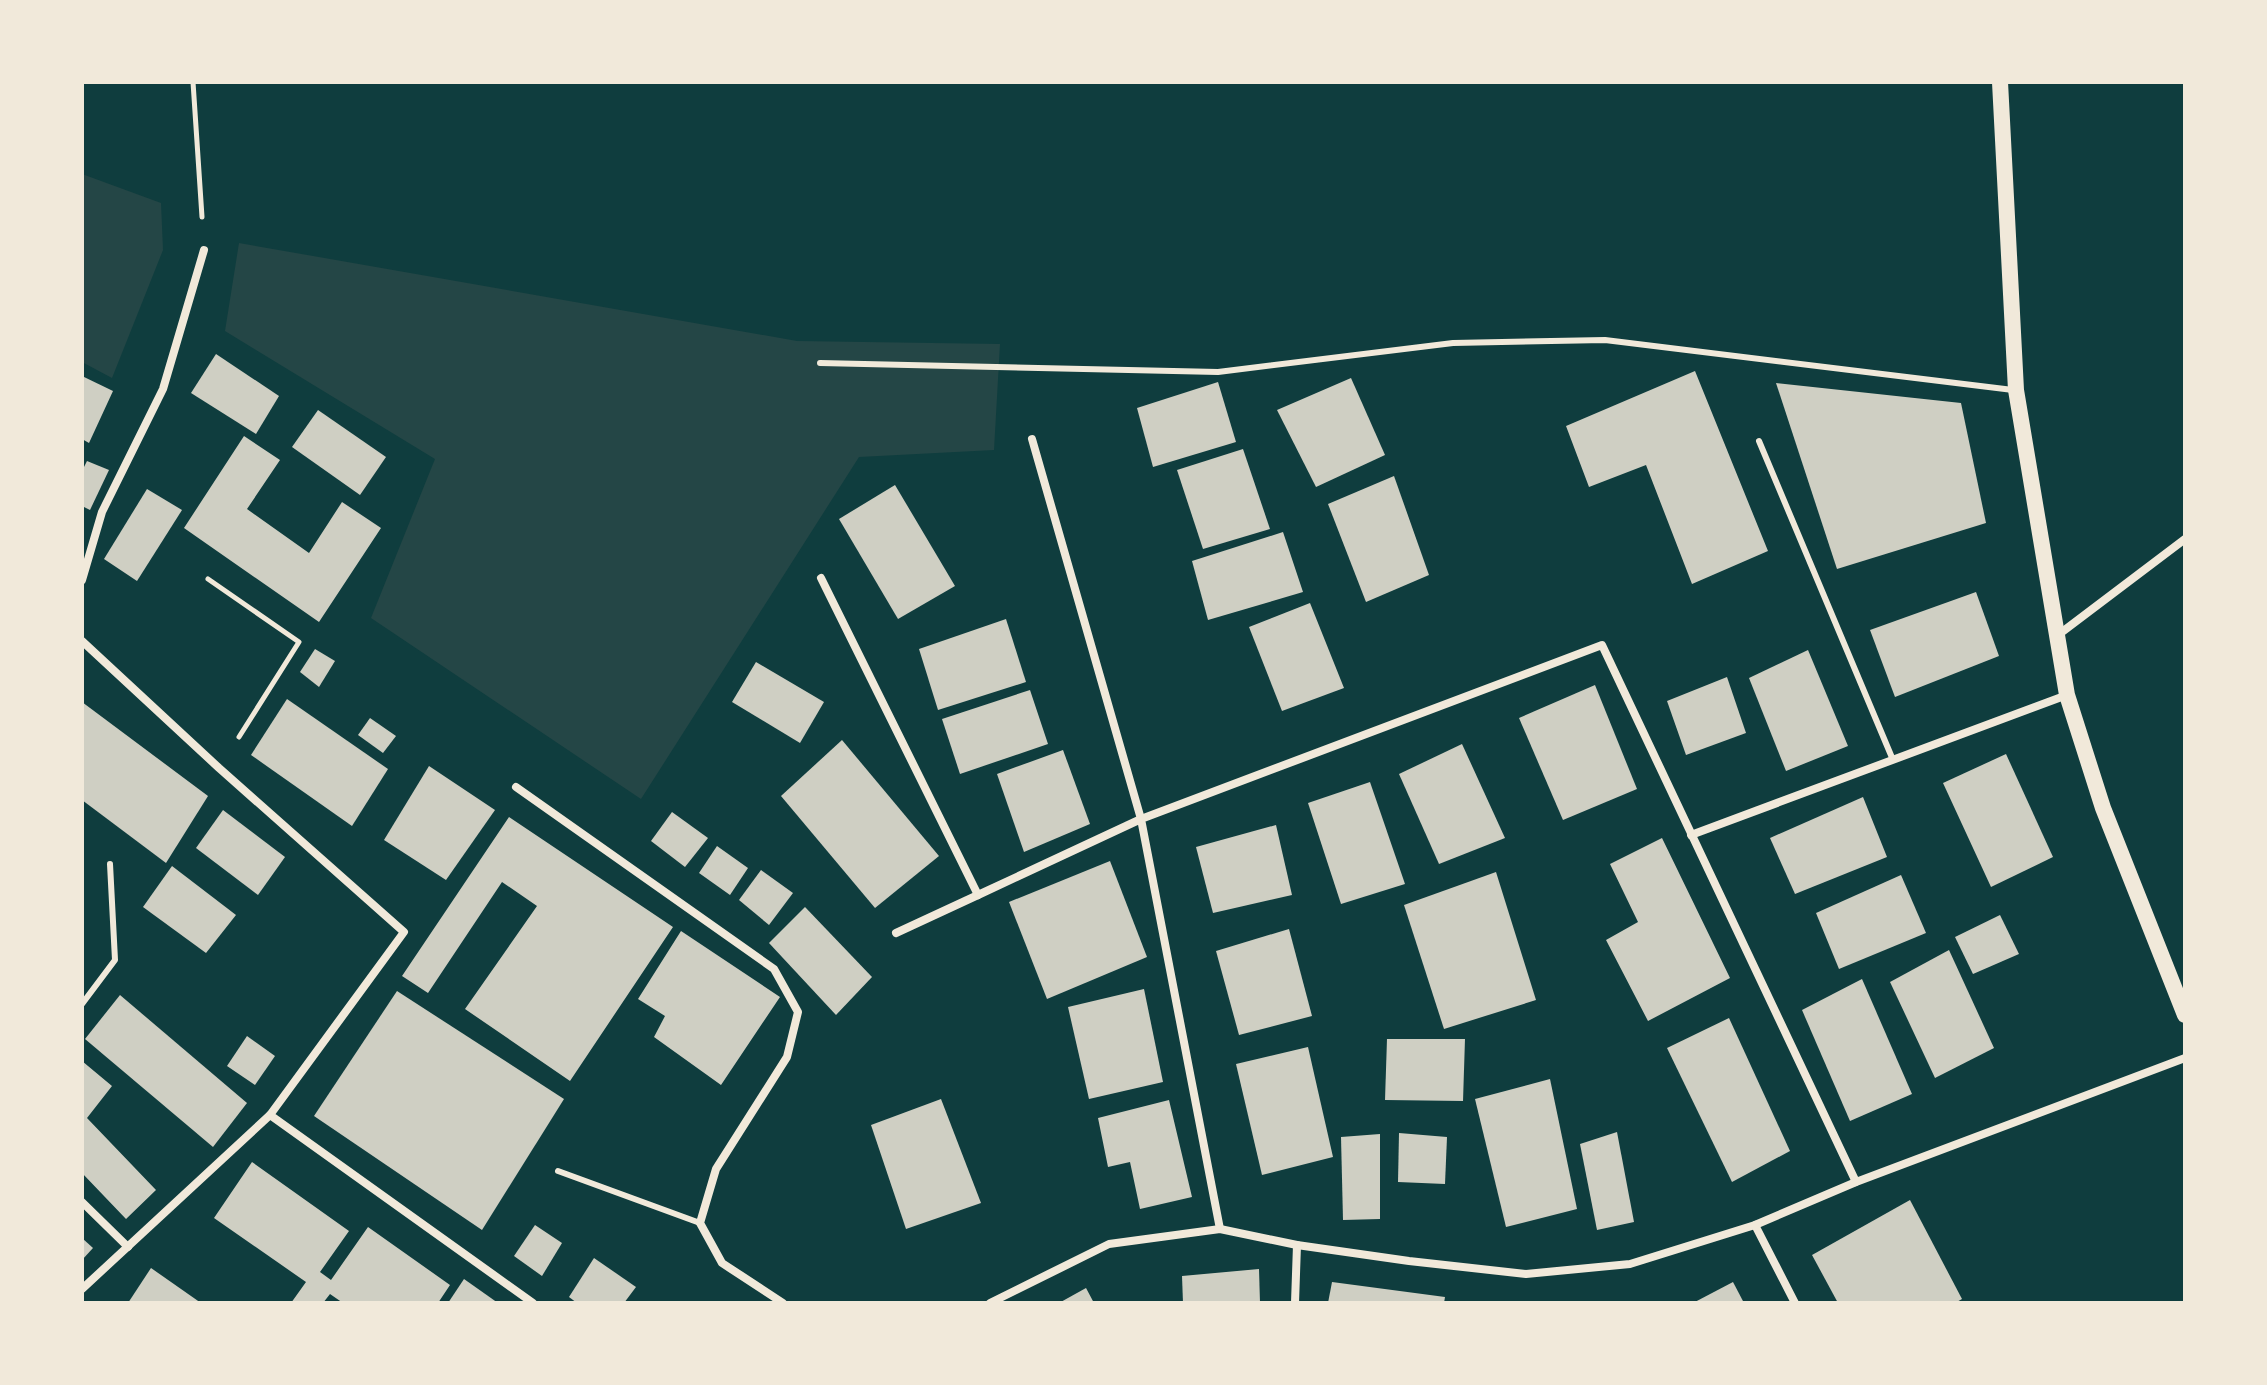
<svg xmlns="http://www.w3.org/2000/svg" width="2267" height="1385" viewBox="0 0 2267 1385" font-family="'Asap Condensed',sans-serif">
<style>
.green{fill:#244646}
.building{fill:#cfcfc3}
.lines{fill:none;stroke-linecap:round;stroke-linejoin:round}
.path{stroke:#f1e9da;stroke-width:5}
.service{stroke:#f1e9da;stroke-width:6}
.minor{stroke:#f1e9da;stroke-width:8}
.secondary{stroke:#f1e9da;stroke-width:16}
</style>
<rect width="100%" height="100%" fill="#0f3d3e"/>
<!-- green -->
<g class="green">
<path d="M82,174L161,203L163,250L112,378L82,362Z"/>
<path d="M239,243L797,341L1000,344L994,450L859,457L641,799L371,618L435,459L225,331Z"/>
</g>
<!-- building -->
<g class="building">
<path d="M216,354L279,396L256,434L191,393Z"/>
<path d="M1695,371L1768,551L1692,584L1646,465L1589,487L1566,426Z"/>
<path d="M82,376L113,391L89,443L82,439Z"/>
<path d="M1351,378L1385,455L1316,487L1277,410Z"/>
<path d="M1218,382L1236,442L1153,467L1137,408Z"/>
<path d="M1776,383L1961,403L1986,523L1837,569Z"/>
<path d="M318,410L386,457L360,495L292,447Z"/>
<path d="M244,436L280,460L247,509L309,553L342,502L381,528L319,622L184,528Z"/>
<path d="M1243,449L1270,529L1203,549L1177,470Z"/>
<path d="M87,461L109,470L90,510L82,506V471Z"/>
<path d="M1394,476L1429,575L1366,602L1328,504Z"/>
<path d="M895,485L955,586L898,619L839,519Z"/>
<path d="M147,489L182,510L137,581L104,559Z"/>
<path d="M1283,532L1303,592L1208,620L1192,561Z"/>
<path d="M1976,592L1999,656L1895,697L1870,630Z"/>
<path d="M1310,603L1344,688L1282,711L1249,627Z"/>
<path d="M1006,619L1026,682L938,710L919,649Z"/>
<path d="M315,649L335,661L319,687L300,672Z"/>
<path d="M1808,650L1848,746L1786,771L1749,678Z"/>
<path d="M756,662L824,702L800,743L732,702Z"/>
<path d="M1727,677L1746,733L1686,755L1667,701Z"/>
<path d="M1595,685L1637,789L1563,820L1519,718Z"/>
<path d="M1030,690L1048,744L960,774L942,719Z"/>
<path d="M287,699L388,769L352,826L251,755Z"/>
<path d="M82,702L208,796L166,863L82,800Z"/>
<path d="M370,718L396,736L383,753L358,735Z"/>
<path d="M842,740L939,856L875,908L781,796Z"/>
<path d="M1462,744L1505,838L1439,864L1399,774Z"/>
<path d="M1063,750L1090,824L1024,852L997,774Z"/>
<path d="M2006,754L2053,857L1991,887L1943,783Z"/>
<path d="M429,766L495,810L446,880L384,840Z"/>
<path d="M1370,782L1405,884L1341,904L1308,803Z"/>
<path d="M1863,797L1887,857L1795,894L1770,838Z"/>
<path d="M223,810L285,857L258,895L196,848Z"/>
<path d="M672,812L708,838L685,867L651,841Z"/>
<path d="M509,817L673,927L570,1081L465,1009L537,906L502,882L428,993L402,976Z"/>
<path d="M1276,825L1292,895L1213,913L1196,847Z"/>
<path d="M1662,838L1730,978L1648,1021L1606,940L1638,922L1610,864Z"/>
<path d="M717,846L748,868L730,895L699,873Z"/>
<path d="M1110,861L1147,957L1047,999L1009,902Z"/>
<path d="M172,866L236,915L206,953L143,907Z"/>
<path d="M761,870L793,893L769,925L739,900Z"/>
<path d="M1496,872L1536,1000L1444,1029L1404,905Z"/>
<path d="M1901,875L1926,933L1839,969L1816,913Z"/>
<path d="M805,907L872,977L836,1015L769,943Z"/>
<path d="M2000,915L2019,954L1973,974L1955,937Z"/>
<path d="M1289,929L1312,1016L1239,1035L1216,951Z"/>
<path d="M681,931L780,997L721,1085L654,1037L665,1016L638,999Z"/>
<path d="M1949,950L1994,1048L1935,1078L1890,982Z"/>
<path d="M1862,979L1912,1094L1850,1121L1802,1010Z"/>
<path d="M1144,989L1163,1082L1089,1099L1068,1007Z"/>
<path d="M397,991L564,1099L482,1230L314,1116Z"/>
<path d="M120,995L247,1103L213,1147L85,1039Z"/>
<path d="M1729,1018L1790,1151L1732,1182L1667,1048Z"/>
<path d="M247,1036L275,1056L255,1085L227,1066Z"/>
<path d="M1387,1039H1465L1463,1101L1385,1100Z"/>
<path d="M1308,1047L1333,1157L1262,1175L1236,1064Z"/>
<path d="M82,1061L112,1086L87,1118L156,1190L126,1219L82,1173Z"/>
<path d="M1550,1079L1577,1209L1506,1227L1475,1099Z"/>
<path d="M941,1099L981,1203L906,1229L871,1125Z"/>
<path d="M1169,1100L1192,1197L1140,1209L1130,1162L1108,1167L1098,1118Z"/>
<path d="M1617,1132L1634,1222L1597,1230L1580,1144Z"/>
<path d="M1399,1133L1447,1137L1445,1184L1398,1182Z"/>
<path d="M1380,1134V1219L1343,1220L1341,1137Z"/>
<path d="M252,1162L349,1231L320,1272L331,1280L368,1227L450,1285L438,1303H343L330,1294L323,1303H291L306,1282L214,1218Z"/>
<path d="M1910,1200L1962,1299L1955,1303H1838L1812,1255Z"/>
<path d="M535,1225L562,1243L542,1276L514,1256Z"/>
<path d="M82,1238L93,1248L82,1260Z"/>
<path d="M594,1258L636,1287L624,1303H577L569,1297Z"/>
<path d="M151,1268L201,1303H128Z"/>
<path d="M1259,1269L1260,1303H1183L1182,1276Z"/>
<path d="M464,1279L498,1303H448Z"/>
<path d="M1332,1282L1445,1297L1444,1303H1328Z"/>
<path d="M1733,1282L1744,1303H1693Z"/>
<path d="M1086,1288L1094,1303H1059Z"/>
</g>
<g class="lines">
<!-- path -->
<g class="path">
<path d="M193,82L202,217"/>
<path d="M208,579L299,642L239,737"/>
</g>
<!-- service -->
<g class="service">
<path d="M820,363L1218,372L1453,343L1605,340L2013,390"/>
<path d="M1759,441L1893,760"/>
<path d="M82,1004L115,960L110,864"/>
<path d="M558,1171L700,1223"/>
</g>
<!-- minor -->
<g class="minor">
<path d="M821,578L978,895L1141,819L1032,439"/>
<path d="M82,580L102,512L163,389L204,250"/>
<path d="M2058,635L2185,539"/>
<path d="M82,641L219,768L404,932L270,1115L533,1303"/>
<path d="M516,787L774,969L798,1012L787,1057L716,1169L700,1223L722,1263L783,1303"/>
<path d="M1691,835L2067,695"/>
<path d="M896,933L978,895"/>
<path d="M82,1202L128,1247"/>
<path d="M1755,1225L1795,1303"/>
<path d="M1220,1229L1141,819L1602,645L1856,1182"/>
<path d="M82,1289L270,1115"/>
<path d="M990,1303L1109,1244L1220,1229L1297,1245L1409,1261L1526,1274L1630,1264L1755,1225L1856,1182L2185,1058"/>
<path d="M1295,1303L1297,1245"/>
</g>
<!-- secondary -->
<path class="secondary" d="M2000,82L2016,390L2067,695L2103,808L2185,1015"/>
</g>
<!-- border -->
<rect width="2267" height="1385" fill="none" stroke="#f1e9da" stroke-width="168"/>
</svg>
